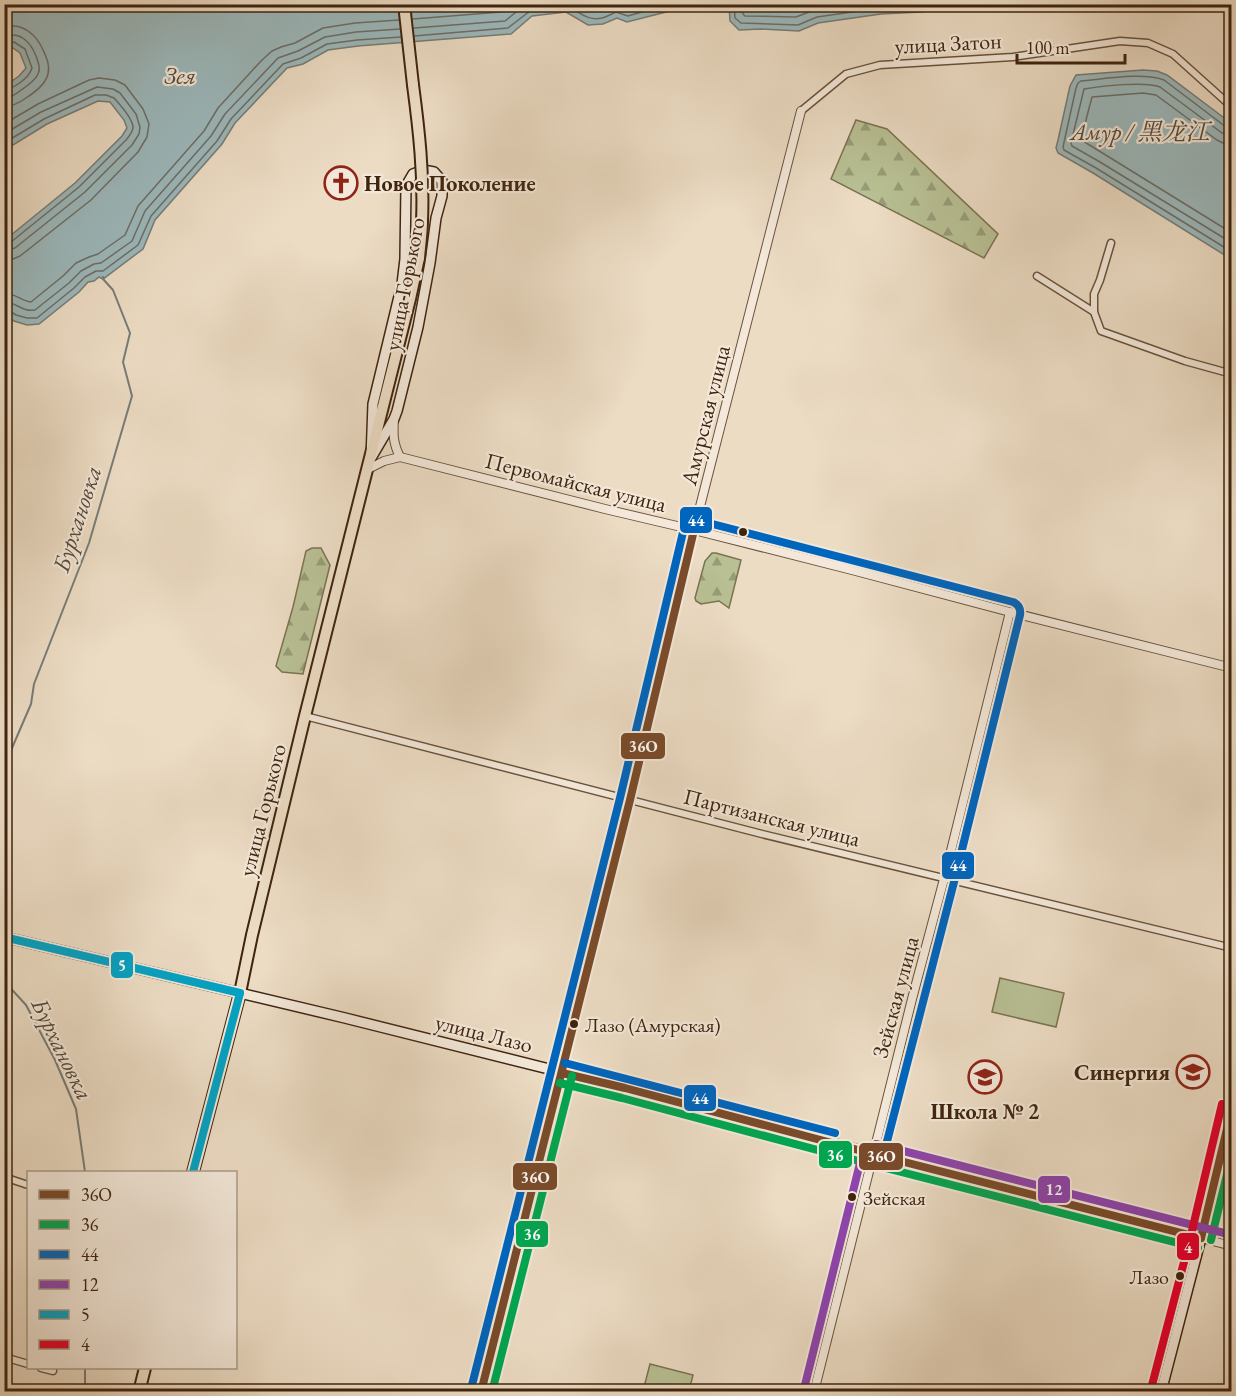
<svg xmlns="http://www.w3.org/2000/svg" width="1236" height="1396" viewBox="0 0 1236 1396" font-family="'EB Garamond','Noto Serif SC',serif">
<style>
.green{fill:#b8c094;stroke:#7c7251;stroke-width:1.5}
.forest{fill:url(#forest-firs);stroke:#7c7251;stroke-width:1.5}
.water{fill:#9cb9bd;stroke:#777d77;stroke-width:1.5}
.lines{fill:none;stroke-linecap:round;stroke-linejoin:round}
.shore{stroke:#6e6e66;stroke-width:1.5}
.stream{stroke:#777d77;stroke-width:2}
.minor-casing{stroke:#6a523c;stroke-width:9}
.tertiary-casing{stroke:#6a523c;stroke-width:10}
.secondary-casing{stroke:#3f240e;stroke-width:12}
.primary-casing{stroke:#3f240e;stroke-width:14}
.minor{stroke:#f3e8d9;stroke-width:6}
.tertiary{stroke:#f3e8d9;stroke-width:8}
.secondary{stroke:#f3e8d9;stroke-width:9}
.primary{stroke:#ecdcc4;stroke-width:10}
.primary-bridge-casing{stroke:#3f240e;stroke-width:14;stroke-linecap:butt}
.primary-bridge{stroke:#ecdcc4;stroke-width:10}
.bus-1-casing{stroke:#f3e8d9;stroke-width:12}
.bus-2-casing{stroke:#f3e8d9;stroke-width:12}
.bus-3-casing{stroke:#f3e8d9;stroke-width:12}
.bus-4-casing{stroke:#f3e8d9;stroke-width:12}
.bus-5-casing{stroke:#f3e8d9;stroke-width:12}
.bus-6-casing{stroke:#f3e8d9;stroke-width:12}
.bus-1{stroke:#7a4b2a;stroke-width:8}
.bus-2{stroke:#00a651;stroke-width:8}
.bus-3{stroke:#0065bd;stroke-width:8}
.bus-4{stroke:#8e44ad;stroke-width:8}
.bus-5{stroke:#03a2c4;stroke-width:8}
.bus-6{stroke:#e4002b;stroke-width:8}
.bus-dot{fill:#3f240e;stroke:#f3e8d9;stroke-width:2}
.labels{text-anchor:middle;stroke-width:4.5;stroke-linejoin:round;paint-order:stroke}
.bus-label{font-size:20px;fill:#3f240e;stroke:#f3e8d9;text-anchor:start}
.street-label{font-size:22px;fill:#3f240e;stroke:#f3e8d9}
.poi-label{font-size:22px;font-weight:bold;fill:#3f240e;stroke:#f3e8d9;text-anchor:start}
.water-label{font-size:24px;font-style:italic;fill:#56493a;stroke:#f3e8d9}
.line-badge{stroke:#f3e8d9;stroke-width:2}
.badge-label{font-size:16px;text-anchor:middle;font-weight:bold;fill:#fff}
</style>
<defs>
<pattern id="forest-firs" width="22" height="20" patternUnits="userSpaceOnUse" patternTransform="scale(1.5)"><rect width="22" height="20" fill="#b8c094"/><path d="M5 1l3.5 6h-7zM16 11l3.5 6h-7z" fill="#979c77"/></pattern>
</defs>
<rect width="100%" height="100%" fill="#ecdcc4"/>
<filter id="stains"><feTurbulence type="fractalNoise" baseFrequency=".00333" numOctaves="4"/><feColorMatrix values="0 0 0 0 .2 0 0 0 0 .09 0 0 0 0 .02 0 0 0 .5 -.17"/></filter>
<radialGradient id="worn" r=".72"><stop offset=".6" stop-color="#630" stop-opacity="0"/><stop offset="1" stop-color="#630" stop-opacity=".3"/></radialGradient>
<!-- green -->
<g class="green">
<path d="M1000,978L1064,993L1056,1027L992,1012Z"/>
<path d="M650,1364L693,1375L689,1391H643Z"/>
</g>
<!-- forest -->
<g class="forest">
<path d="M856,120L887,129L998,234L984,258L831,179Z"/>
<path d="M312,548H321L330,565L303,674L282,672L276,666L293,607L306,551Z"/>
<path d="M712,553H716L741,560L729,608L719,601L701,604L696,601L695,598L705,561Z"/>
</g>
<!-- water -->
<g class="water">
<path d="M5,5H678L670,11L627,22L617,18L603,24L588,25L566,12L532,16L511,34L358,46L328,50L303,64L287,68L235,123L222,144L155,220L143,249L103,279L99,277L94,281L88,282L79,292L39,324L27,325L14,321L5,314V240L75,183L122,136L127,128L124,120L110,102L98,101L47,124L5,150V86L19,76L26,68L20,53L13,48L5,52Z"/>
<path d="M729,5V4L968,5L921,12L881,14L818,23L799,31L761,29L739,30L730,21Z"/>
<path d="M1143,70L1157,71L1167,75L1231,123V259L1093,173L1058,153L1056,148L1058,140L1070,86L1076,75Z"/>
</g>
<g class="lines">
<!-- shore -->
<g class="shore">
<path d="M734,4L735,18L741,23L798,25L817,17L880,8L930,4"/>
<path d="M742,4L743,14L745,16L796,17L814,10L850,4"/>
<path d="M413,19L501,12L511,4"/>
<path d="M4,27C23,22 37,35 44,52C47,59 50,66 48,74C45,85 35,92 26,98C19,103 13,106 4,107"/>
<path d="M414,28L505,21L526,4"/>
<path d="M414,36L508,28L530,11L564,6C578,9 586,22 602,18C607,17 611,14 616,12L628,16L669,4"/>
<path d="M4,37C20,30 31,43 36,56C38,62 41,68 38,74C35,81 27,86 21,90C16,94 12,97 4,98"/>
<path d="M4,45L14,42L25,49L32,68C29,78 15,88 4,90"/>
<path d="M4,124L38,104L89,80L99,78L115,80L125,85L143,109L149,124L147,137L138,152L91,200L20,256L13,259L4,260"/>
<path d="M1232,128L1226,127L1164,80C1144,72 1104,79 1081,81L1078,83L1076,88L1063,147L1064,150L1096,168L1232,252"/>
<path d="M4,134L41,112L97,87L113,89L120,93L136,114L140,127L139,134L132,145L85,192L15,248L4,251"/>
<path d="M1232,135L1222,133L1160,87C1145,81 1101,86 1084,89L1071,143L1072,146L1100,162L1232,243"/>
<path d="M4,143L44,119L95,95H106L114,98C120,105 132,117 133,127C133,132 129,136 126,140L79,187L11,242L4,244"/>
<path d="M1232,144L1223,143L1217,140L1156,95L1143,93L1092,97L1081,139L1083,141L1232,233"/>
<path d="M4,293C15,293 21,301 31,302L63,276L76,263L89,257L98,254L125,235L138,206L204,131L218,108L261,61L272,51L281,47L295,43L323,28L355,23L399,20"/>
<path d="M4,302C17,302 21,312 35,310L69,283L81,271L94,264L101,263L132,241L145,211L211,136L225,114L278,58L298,51L325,37L356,32L400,29"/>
<path d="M4,309L8,310L16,315L27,318H37L74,288L85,277L96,271H103L138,245L151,216L217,141L231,119L283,64L301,58L327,44L357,40L401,37"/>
</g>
<!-- stream -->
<g class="stream">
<path d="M4,768L6,762L31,704L34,684L89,543L132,396L123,362L130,333L113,290L103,279V277"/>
<path d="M4,981L26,1005L55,1060L76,1109L85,1172"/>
<path d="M85,1368V1392"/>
</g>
<!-- minor casing -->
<g class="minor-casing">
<g id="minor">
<path d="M801,111L846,74L880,65L1013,57L1120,41L1148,43L1173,54L1232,107"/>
<path d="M1111,243L1100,280L1094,294V312L1101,331L1185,361L1232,374"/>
<path d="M1037,276L1094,312"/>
<path d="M305,716L762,834L1232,948"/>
<path d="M4,1177L28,1185"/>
<path d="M4,1357L28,1364"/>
<path d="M41,1368L53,1371"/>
</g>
</g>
<!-- tertiary casing -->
<g class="tertiary-casing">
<g id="tertiary">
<path d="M394,419C393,435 393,443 400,457"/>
<path d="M368,469L384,461L400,457L605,509L694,530L852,570L1010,612L1232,668"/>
<path d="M1232,1106L1201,1238L1232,1246"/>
<path d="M481,1392L630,800L694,530L801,111"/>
<path d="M814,1392L912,999L944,879L1010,612"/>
</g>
</g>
<!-- secondary casing -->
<g class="secondary-casing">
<g id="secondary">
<path d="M423,170L434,172L442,181V196L436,218L430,263L418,327L397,411L394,419L371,458L373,404L402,284L405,259L406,186L413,174Z"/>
<path d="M4,937L345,1018L625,1088L873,1154L1201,1238L1161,1392"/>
</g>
</g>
<!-- primary casing -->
<g class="primary-casing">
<g id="primary">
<path d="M404,4L413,85"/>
<path d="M193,1172L240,993L252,935L305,716L410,299L419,258"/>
<path d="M139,1392L145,1368"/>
</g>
</g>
<!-- minor -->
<use href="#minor" class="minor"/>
<!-- tertiary -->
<use href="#tertiary" class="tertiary"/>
<!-- secondary -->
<use href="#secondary" class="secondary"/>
<!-- primary -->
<use href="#primary" class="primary"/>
<!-- primary-bridge casing -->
<g class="primary-bridge-casing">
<path id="primary-bridge" d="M413,85C419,130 424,175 422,221C422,233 420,246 419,258"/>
</g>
<!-- primary-bridge -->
<use href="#primary-bridge" class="primary-bridge"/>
<!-- bus-1 casing -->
<g class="bus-1-casing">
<g id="bus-1">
<path d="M562,1073L625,1088L873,1154L1201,1238"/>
<path d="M1201,1238L1232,1108"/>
<path d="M481,1392L630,800L694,530"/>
</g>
</g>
<!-- bus-2 casing -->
<g class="bus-2-casing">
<g id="bus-2">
<path d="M560,1083L622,1098L870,1164L1198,1248"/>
<path d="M1211,1240L1232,1154"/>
<path d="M492,1392L572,1076"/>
</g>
</g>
<!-- bus-3 casing -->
<g class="bus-3-casing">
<g id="bus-3">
<path d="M565,1063L835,1133"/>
<path d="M471,1389L620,798L684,528C686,522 690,519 697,520L1013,602C1018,604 1021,608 1020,615L954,882L883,1157"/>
</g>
</g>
<!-- bus-4 casing -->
<g class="bus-4-casing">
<g id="bus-4">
<path d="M876,1144L1232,1235"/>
<path d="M804,1389L863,1151"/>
</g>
</g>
<!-- bus-5 casing -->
<g class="bus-5-casing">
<g id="bus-5">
<path d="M4,937L240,993"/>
<path d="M193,1172L240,993"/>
</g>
</g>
<!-- bus-6 casing -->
<g class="bus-6-casing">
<path id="bus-6" d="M1151,1389L1191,1235L1222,1104"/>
</g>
<!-- bus-1 -->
<use href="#bus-1" class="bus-1"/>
<!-- bus-2 -->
<use href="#bus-2" class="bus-2"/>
<!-- bus-3 -->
<use href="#bus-3" class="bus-3"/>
<!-- bus-4 -->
<use href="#bus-4" class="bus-4"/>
<!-- bus-5 -->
<use href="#bus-5" class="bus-5"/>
<!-- bus-6 -->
<use href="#bus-6" class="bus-6"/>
</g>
<!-- icons -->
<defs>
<g id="church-ring" transform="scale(1.725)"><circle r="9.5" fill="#f3e8d9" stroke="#8f2418" stroke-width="1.5"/><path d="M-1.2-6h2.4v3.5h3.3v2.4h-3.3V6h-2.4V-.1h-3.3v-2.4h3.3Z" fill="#8f2418"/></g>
<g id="university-ring" transform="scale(1.725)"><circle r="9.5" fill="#f3e8d9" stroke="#8f2418" stroke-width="1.5"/><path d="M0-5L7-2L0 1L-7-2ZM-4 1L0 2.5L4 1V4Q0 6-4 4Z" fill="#8f2418"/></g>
<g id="school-ring" transform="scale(1.725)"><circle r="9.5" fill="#f3e8d9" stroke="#8f2418" stroke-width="1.5"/><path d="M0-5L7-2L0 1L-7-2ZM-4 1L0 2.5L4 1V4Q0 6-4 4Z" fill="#8f2418"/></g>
</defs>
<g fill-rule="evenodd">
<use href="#church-ring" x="341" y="183"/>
<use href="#university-ring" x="1193" y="1072"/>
<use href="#school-ring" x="985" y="1077"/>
</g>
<!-- markers -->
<g class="bus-dot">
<circle cx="743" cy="532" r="5"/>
<circle cx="574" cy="1024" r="5"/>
<circle cx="852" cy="1197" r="5"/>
<circle cx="1180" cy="1276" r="5"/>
</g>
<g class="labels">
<!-- bus labels -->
<g class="bus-label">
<text x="585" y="1032">Лазо (Амурская)</text>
<text x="863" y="1205">Зейская</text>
<text x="1169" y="1284" text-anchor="end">Лазо</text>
</g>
<!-- street labels -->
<g class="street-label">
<text transform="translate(948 43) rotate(-3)" y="8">улица Затон</text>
<text transform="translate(404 284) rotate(-79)" y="8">улица Горького</text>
<text transform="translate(705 415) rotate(-76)" y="8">Амурская улица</text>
<text transform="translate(576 482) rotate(14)" y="8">Первомайская улица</text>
<text transform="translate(262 810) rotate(-76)" y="8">улица Горького</text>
<text transform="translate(772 817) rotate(14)" y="8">Партизанская улица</text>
<text transform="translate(895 997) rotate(-75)" y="8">Зейская улица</text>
<text transform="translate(484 1033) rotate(14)" y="8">улица Лазо</text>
</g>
<!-- poi labels -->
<g class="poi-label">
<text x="364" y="191">Новое Поколение</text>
<text x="1170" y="1080" text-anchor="end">Синергия</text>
<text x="985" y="1119" text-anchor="middle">Школа № 2</text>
</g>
<!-- water labels -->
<g class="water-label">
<text x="180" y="84">Зея</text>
<text x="1140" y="140">Амур / 黑龙江</text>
<text transform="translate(77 519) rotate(-72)" y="8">Бурхановка</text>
<text transform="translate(62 1049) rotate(64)" y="8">Бурхановка</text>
</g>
</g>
<g class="line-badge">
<rect x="679" y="506" width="34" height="28" rx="6" fill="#0065bd"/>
<rect x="620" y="732" width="46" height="28" rx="6" fill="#7a4b2a"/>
<rect x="941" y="851" width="34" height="29" rx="6" fill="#0065bd"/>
<rect x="110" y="951" width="24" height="28" rx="6" fill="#03a2c4"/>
<rect x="683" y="1084" width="34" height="28" rx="6" fill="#0065bd"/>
<rect x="818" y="1140" width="35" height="29" rx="6" fill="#00a651"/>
<rect x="858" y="1142" width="46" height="29" rx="6" fill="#7a4b2a"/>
<rect x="512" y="1162" width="46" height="29" rx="6" fill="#7a4b2a"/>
<rect x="1037" y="1175" width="34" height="29" rx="6" fill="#8e44ad"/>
<rect x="515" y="1220" width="34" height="28" rx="6" fill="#00a651"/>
<rect x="1176" y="1232" width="24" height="29" rx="6" fill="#e4002b"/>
</g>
<g class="badge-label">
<text x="696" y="526">44</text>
<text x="643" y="752">36О</text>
<text x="958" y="871">44</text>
<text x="122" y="971">5</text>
<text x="700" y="1104">44</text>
<text x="835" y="1161">36</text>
<text x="881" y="1162">36О</text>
<text x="535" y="1183">36О</text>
<text x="1054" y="1195">12</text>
<text x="532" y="1240">36</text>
<text x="1188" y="1253">4</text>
</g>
<!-- margin -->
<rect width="1236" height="1396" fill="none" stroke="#ecdcc4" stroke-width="24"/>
<rect x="6" y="6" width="1224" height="1384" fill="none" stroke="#3f240e" stroke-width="3"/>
<rect x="12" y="12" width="1212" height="1372" fill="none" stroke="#3f240e" stroke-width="1.5"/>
<!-- legend -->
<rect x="27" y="1171" width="210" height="198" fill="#f3e8d9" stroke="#ab9a88" stroke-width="1.5"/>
<rect x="39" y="1190" width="30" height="9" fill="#7a4b2a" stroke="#ab9a88" stroke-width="1.5"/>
<text x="81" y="1201" font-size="18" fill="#3f240e">36О</text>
<rect x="39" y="1220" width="30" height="9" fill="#00a651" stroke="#ab9a88" stroke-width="1.5"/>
<text x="81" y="1231" font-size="18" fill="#3f240e">36</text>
<rect x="39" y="1250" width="30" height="9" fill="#0065bd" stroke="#ab9a88" stroke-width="1.5"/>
<text x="81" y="1261" font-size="18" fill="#3f240e">44</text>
<rect x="39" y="1280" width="30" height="9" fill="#8e44ad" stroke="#ab9a88" stroke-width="1.5"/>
<text x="81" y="1291" font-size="18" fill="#3f240e">12</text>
<rect x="39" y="1310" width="30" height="9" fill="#03a2c4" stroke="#ab9a88" stroke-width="1.5"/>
<text x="81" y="1321" font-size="18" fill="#3f240e">5</text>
<rect x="39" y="1340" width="30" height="9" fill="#e4002b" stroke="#ab9a88" stroke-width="1.5"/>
<text x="81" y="1351" font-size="18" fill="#3f240e">4</text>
<!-- scale -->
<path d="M1017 54v9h108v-9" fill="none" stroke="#3f240e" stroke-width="3"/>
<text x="1026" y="54" font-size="18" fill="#3f240e" stroke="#f3e8d9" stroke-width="4.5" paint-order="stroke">100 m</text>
<rect width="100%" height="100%" filter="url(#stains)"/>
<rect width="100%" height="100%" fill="url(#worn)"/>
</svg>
